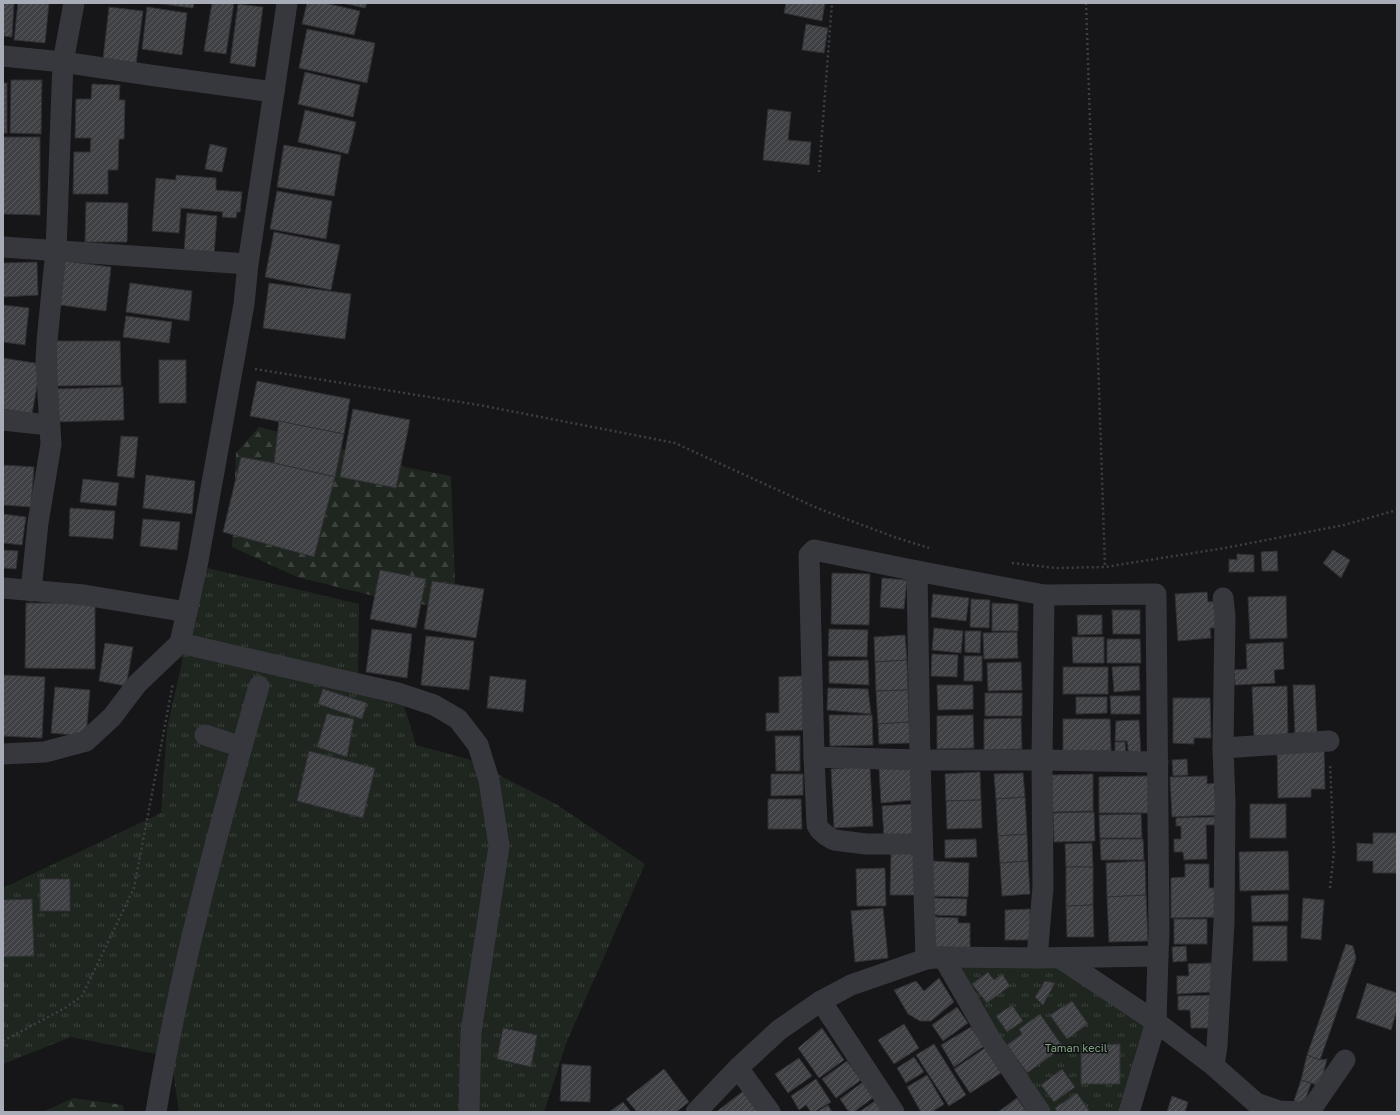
<svg xmlns="http://www.w3.org/2000/svg" width="1400" height="1115" viewBox="0 0 1400 1115" font-family="'Golos Text',sans-serif">
<style>
.grass{fill:url(#grass-tufts)}
.forest{fill:url(#forest-firs)}
.building{fill:url(#building-hatch);stroke:#303034}
.lines{fill:none;stroke-linecap:round;stroke-linejoin:round}
.path{stroke:#3d3f44;stroke-width:2.5;stroke-dasharray:2 3;stroke-linecap:butt}
.street{stroke:#37383d;stroke-width:21}
.labels{text-anchor:middle;stroke-width:3;stroke-linejoin:round;paint-order:stroke}
.park-label{font-size:11px;fill:#7fa381;stroke:#111113}
</style>
<defs>
<pattern id="grass-tufts" width="24" height="20" patternUnits="userSpaceOnUse"><rect width="24" height="20" fill="#1e261f"/><path d="M3 7l-1-3M5 7V3M7 7l1-3M15 17l-1-3M17 17v-4M19 17l1-3" fill="none" stroke="#3c433d"/></pattern>
<pattern id="forest-firs" width="22" height="20" patternUnits="userSpaceOnUse"><rect width="22" height="20" fill="#1e261f"/><path d="M5 1l3.5 6h-7zM16 11l3.5 6h-7z" fill="#3c433d"/></pattern>
<pattern id="building-hatch" width="6" height="6" patternUnits="userSpaceOnUse"><rect width="6" height="6" fill="#404145"/><path d="M-1 1l2-2M0 6l6-6M5 7l2-2" fill="none" stroke="#595a5e"/></pattern>
</defs>
<rect width="100%" height="100%" fill="#161618"/>
<!-- grass -->
<g class="grass">
<path d="M199,566L359,604L358,686L403,702L416,745L468,759L556,804L645,864L567,1041L544,1112H179L171,1057L71,1037L3,1064V888L161,813L167,728L181,667L192,595Z"/>
<path d="M947,960H1058L1151,1022L1125,1112H1043Z"/>
</g>
<!-- forest -->
<g class="forest">
<path d="M259,427L340,448L384,463L451,476L456,609L390,600L297,577L232,547L236,453Z"/>
<path d="M74,1098L123,1105L124,1112H42Z"/>
</g>
<!-- building -->
<g class="building">
<path d="M3,3H14L12,37L3,36Z"/>
<path d="M18,3H49L45,43L14,40Z"/>
<path d="M154,3H194L193,8Z"/>
<path d="M212,3H234L226,54L204,51Z"/>
<path d="M307,3H325L360,11L354,35L302,24Z"/>
<path d="M342,3H367L365,8Z"/>
<path d="M786,3H825L822,21L784,13Z"/>
<path d="M238,4L263,7L255,67L230,63Z"/>
<path d="M109,7L143,11L136,64L103,59Z"/>
<path d="M147,7L187,13L182,55L142,49Z"/>
<path d="M806,24L828,28L824,53L802,50Z"/>
<path d="M307,29L375,43L367,83L299,68Z"/>
<path d="M305,72L360,85L353,117L298,104Z"/>
<path d="M11,80H42L41,134L10,133Z"/>
<rect x="3" y="83" width="4" height="50"/>
<path d="M92,84L120,85L119,100H125L124,139H119L118,170H108V194H73L74,152H90L91,138H75L76,99H91Z"/>
<path d="M768,109L791,112L788,140L811,142L809,165L763,160Z"/>
<path d="M305,110L356,122L348,154L298,142Z"/>
<path d="M3,137H40V215L3,214Z"/>
<path d="M210,144L227,148L222,172L205,169Z"/>
<path d="M284,145L341,155L334,196L277,187Z"/>
<path d="M176,175L216,178V190L242,192L240,212H237L236,218L222,217L223,212L181,208L179,233L152,231L156,178L176,180Z"/>
<path d="M277,191L332,201L326,239L270,229Z"/>
<path d="M86,202L128,203L127,242H85Z"/>
<path d="M187,213L217,216L214,255L184,252Z"/>
<path d="M274,232L340,245L331,290L265,277Z"/>
<path d="M65,261L111,267L106,311L60,305Z"/>
<path d="M37,262L38,295L3,297V263Z"/>
<path d="M130,283L192,291L189,321L126,312Z"/>
<path d="M269,283L351,294L345,339L263,328Z"/>
<path d="M3,305L29,308L25,345L3,342Z"/>
<path d="M126,316L172,322L169,343L123,337Z"/>
<path d="M56,341H120L121,385L57,386Z"/>
<path d="M3,358L41,364L32,414L3,409Z"/>
<rect x="159" y="360" width="27" height="43"/>
<path d="M257,381L350,399L344,434L250,416Z"/>
<path d="M123,387L124,420L56,422L55,389Z"/>
<path d="M353,409L410,420L396,488L340,477Z"/>
<path d="M279,421L344,434L335,477L274,463Z"/>
<path d="M121,436L138,437L134,478L117,476Z"/>
<path d="M241,457L274,463L335,477L314,557L223,532Z"/>
<path d="M3,465L34,467L31,507L3,505Z"/>
<path d="M146,475L195,481L192,514L143,508Z"/>
<path d="M83,479L119,483L116,506L80,502Z"/>
<path d="M70,508L115,511L113,539L69,536Z"/>
<path d="M3,514L26,517L22,545L3,543Z"/>
<path d="M143,519L180,522L177,550L140,546Z"/>
<path d="M3,550L18,551L16,569L3,568Z"/>
<path d="M1333,550L1350,560L1341,578L1323,563Z"/>
<path d="M1277,551L1278,571H1262L1261,552Z"/>
<path d="M1237,554L1254,555V572H1229V559L1237,560Z"/>
<path d="M380,570L426,579L416,628L370,619Z"/>
<path d="M832,573L870,574L869,625L831,624Z"/>
<path d="M882,578L907,580L904,609L880,607Z"/>
<path d="M432,581L484,589L476,638L424,629Z"/>
<path d="M1207,592L1208,602L1219,601L1222,628H1210L1211,638L1178,641L1175,594Z"/>
<path d="M933,594L969,598L966,621L931,617Z"/>
<path d="M1286,596L1287,638L1250,639L1248,597Z"/>
<path d="M971,599L990,600L989,628L970,627Z"/>
<path d="M26,603H95V669L25,668Z"/>
<path d="M992,603L1018,604V631H992Z"/>
<path d="M1112,610H1140V634H1113Z"/>
<path d="M1077,615H1102V634L1078,635Z"/>
<path d="M934,628L963,631L961,653L932,650Z"/>
<path d="M372,629L412,634L407,678L366,672Z"/>
<path d="M829,629L868,630L867,657L828,656Z"/>
<path d="M965,631H981L980,653L965,652Z"/>
<path d="M1017,632L1018,658L984,659L983,633Z"/>
<path d="M905,635L907,660L875,662L874,637Z"/>
<path d="M426,636L474,641L469,690L421,685Z"/>
<path d="M1072,637H1104V663H1073Z"/>
<path d="M1107,639H1140L1141,663H1107Z"/>
<path d="M1283,642L1284,669L1274,670L1275,683L1235,685L1234,670L1247,669L1246,644Z"/>
<path d="M105,643L133,647L126,686L99,681Z"/>
<path d="M932,654L958,655L957,677L931,676Z"/>
<rect x="964" y="656" width="18" height="25"/>
<path d="M868,660L869,685L829,683V661Z"/>
<path d="M907,660L908,690L876,691L875,662Z"/>
<path d="M1021,662L1022,690L988,691L987,663Z"/>
<path d="M1139,666L1140,690L1114,692L1112,667Z"/>
<rect x="1063" y="667" width="45" height="27"/>
<path d="M3,675L45,677L42,738L3,736Z"/>
<path d="M490,676L526,680L523,712L487,708Z"/>
<path d="M803,676V730L766,731V713H779V677Z"/>
<path d="M937,685H973V709L938,710Z"/>
<path d="M1293,685H1315L1317,734L1295,735Z"/>
<path d="M1287,686L1288,735L1254,736L1252,687Z"/>
<path d="M55,687L90,690L86,736L51,733Z"/>
<path d="M828,688L868,689L871,714L827,710Z"/>
<path d="M323,689L367,703L362,719L318,704Z"/>
<path d="M908,690L909,722L878,724L876,691Z"/>
<rect x="985" y="693" width="37" height="23"/>
<path d="M1110,696H1140V714H1111Z"/>
<path d="M1076,697H1107V713L1076,714Z"/>
<path d="M1173,698H1210L1211,738H1194V744L1173,743Z"/>
<path d="M327,714L354,719L347,757L317,747Z"/>
<path d="M829,715H872L873,745L830,746Z"/>
<path d="M973,715L974,748L937,749V716Z"/>
<path d="M1021,718L1022,749L984,750V719Z"/>
<path d="M1063,719H1110L1111,751H1063Z"/>
<path d="M1139,720L1141,757H1129L1127,741H1115L1116,721Z"/>
<path d="M909,722L910,743L879,744L878,724Z"/>
<path d="M775,736H800V771H776Z"/>
<path d="M1115,742H1125L1126,755H1115Z"/>
<path d="M1277,747H1324L1325,789H1311V797L1278,798Z"/>
<path d="M309,751L375,768L363,818L297,801Z"/>
<path d="M1187,759L1188,775L1173,776L1172,760Z"/>
<path d="M870,766L873,826L834,828L831,769Z"/>
<path d="M911,766L913,800L881,803L879,768Z"/>
<path d="M980,772L981,800L946,801L945,774Z"/>
<path d="M1023,773L1025,797L996,799L994,774Z"/>
<path d="M771,774H803V795L771,796Z"/>
<path d="M1093,774V811L1052,812V775Z"/>
<path d="M1149,776L1150,813H1099V777Z"/>
<path d="M1207,776V784L1215,783L1216,815L1172,817L1170,777Z"/>
<path d="M1025,797L1027,834L998,836L996,799Z"/>
<path d="M768,799H801L802,829H768Z"/>
<path d="M981,800L982,828L947,829L946,801Z"/>
<path d="M913,804L915,836L884,838L882,806Z"/>
<rect x="1250" y="804" width="36" height="34"/>
<path d="M1094,812L1095,841L1054,842L1053,813Z"/>
<path d="M1141,814L1142,838H1100L1099,815Z"/>
<path d="M1215,817V825H1206L1207,859L1184,860L1183,852H1174V839H1181V826H1176V818Z"/>
<path d="M1373,833H1397V873H1373V861H1357V843L1373,844Z"/>
<path d="M1027,834L1028,861L1000,863L998,836Z"/>
<path d="M976,839L977,857L945,858V840Z"/>
<path d="M1100,839H1143L1144,860H1101Z"/>
<path d="M1092,843L1093,867H1066L1065,844Z"/>
<path d="M1288,851L1289,890L1240,891L1239,852Z"/>
<path d="M891,852H916V895H890Z"/>
<path d="M933,861L969,863L968,897L931,896Z"/>
<path d="M1028,861L1030,894L1002,896L1000,863Z"/>
<path d="M1145,861L1146,895L1107,897L1106,863Z"/>
<path d="M1185,864H1209V888H1221L1222,917L1171,918V878L1185,877Z"/>
<path d="M1066,867H1093V905L1066,906Z"/>
<path d="M885,868L886,906H857L856,869Z"/>
<rect x="40" y="879" width="30" height="32"/>
<path d="M1288,894V921L1252,922L1251,896Z"/>
<path d="M1146,895L1148,941L1109,942L1107,897Z"/>
<path d="M934,898L967,899L966,916L933,915Z"/>
<path d="M1303,898L1324,900L1321,940L1301,938Z"/>
<path d="M32,899L34,956L3,957V900Z"/>
<path d="M1093,905L1094,937H1067L1066,906Z"/>
<path d="M883,908L888,958L855,962L851,911Z"/>
<path d="M1030,909V940H1005V910Z"/>
<path d="M934,917L958,918V923H970V948L932,947Z"/>
<rect x="1174" y="919" width="33" height="25"/>
<rect x="1253" y="926" width="34" height="35"/>
<path d="M1346,944L1353,946L1356,958L1320,1060L1307,1055Z"/>
<path d="M1186,946L1187,961L1173,962L1172,947Z"/>
<path d="M1211,963L1212,992L1177,994V976H1189L1188,964Z"/>
<path d="M988,972L994,980L1002,974L1010,986L987,1003L972,984Z"/>
<path d="M939,978L954,1002L931,1021H920L908,1014L894,990L916,981L924,991Z"/>
<path d="M1045,981L1055,983L1043,1005L1035,997Z"/>
<path d="M1367,983L1397,993V1010L1391,1030L1356,1018Z"/>
<path d="M1215,995L1216,1028H1191L1190,1010H1178V996Z"/>
<path d="M1072,1001L1088,1024L1067,1039L1050,1015Z"/>
<path d="M1012,1005L1023,1021L1007,1032L996,1016Z"/>
<path d="M957,1007L968,1023L943,1041L932,1025Z"/>
<path d="M1040,1014L1063,1047L1027,1073L1007,1045L1022,1034L1019,1029Z"/>
<path d="M904,1024L919,1048L894,1064L878,1040Z"/>
<path d="M971,1027L984,1046L954,1067L941,1045Z"/>
<path d="M503,1028L537,1035L531,1067L497,1059Z"/>
<path d="M822,1028L844,1060L819,1078L798,1048Z"/>
<path d="M934,1044L966,1095L949,1106L916,1055Z"/>
<path d="M1120,1044V1084H1081V1045Z"/>
<path d="M985,1048L1001,1073L970,1093L954,1069Z"/>
<path d="M1307,1055L1320,1060L1327,1059L1320,1086L1301,1080Z"/>
<path d="M914,1057L924,1072L906,1083L897,1068Z"/>
<path d="M799,1058L812,1076L788,1093L775,1074Z"/>
<path d="M847,1061L861,1080L836,1098L822,1079Z"/>
<path d="M562,1064L591,1066L590,1102L560,1101Z"/>
<path d="M664,1069L689,1102L676,1112H637L626,1099Z"/>
<path d="M1062,1069L1075,1087L1054,1102L1041,1085Z"/>
<path d="M927,1075L944,1104L932,1112H921L907,1087Z"/>
<path d="M816,1079L831,1102L814,1112H811L806,1105L799,1110L791,1096Z"/>
<path d="M1301,1080L1311,1083L1303,1107L1293,1104Z"/>
<path d="M863,1082L874,1097L854,1112H849L840,1099Z"/>
<path d="M746,1089L764,1112H716Z"/>
<path d="M1077,1093L1090,1112H1057L1055,1108Z"/>
<path d="M1172,1096L1188,1102L1185,1112H1167Z"/>
<path d="M1017,1098L1027,1112H998Z"/>
<path d="M875,1101L883,1112H859Z"/>
<path d="M623,1102L631,1112H609Z"/>
<path d="M828,1105L832,1112H817Z"/>
</g>
<g class="lines">
<!-- path -->
<g class="path">
<path d="M1086,3L1105,567"/>
<path d="M819,172L832,3"/>
<path d="M255,369L479,405L675,443L817,508L897,538L929,548"/>
<path d="M1012,563L1056,568L1105,567L1225,548L1344,525L1397,510"/>
<path d="M1330,888L1334,852L1330,764"/>
<path d="M3,1041L65,1008L82,996L134,888L173,683"/>
</g>
<!-- street -->
<g class="street">
<path d="M3,56L63,62L149,75L274,92L287,3"/>
<path d="M274,92L248,264L244,304L198,561L180,643L398,693L434,705L458,719L478,745L489,780L499,846L471,1032L469,1112"/>
<path d="M3,247L248,264"/>
<path d="M3,420L49,425"/>
<path d="M917,571L920,760H1042L1044,595"/>
<path d="M3,588L84,595L187,612"/>
<path d="M31,591L38,523L51,444L46,362L47,341L56,250L63,62L74,3"/>
<path d="M205,735L242,747"/>
<path d="M1223,748L1225,616L1223,598"/>
<path d="M3,754L45,752L86,741L112,717L137,684L180,643"/>
<path d="M814,757L809,555L814,550L917,571L1044,595L1156,594L1159,933L1158,956L1037,958L943,957"/>
<path d="M922,844H866L834,840L827,836L820,830L817,825L814,757L920,760L926,959L943,957L991,1040L1040,1112"/>
<path d="M1037,958L1043,887L1042,760L1158,762"/>
<path d="M1060,958L1156,1022L1214,1066L1256,1103L1279,1111L1303,1112L1314,1105L1345,1060"/>
<path d="M821,1001L894,1112"/>
<path d="M1214,1066L1217,1046L1224,923L1225,802L1223,748L1329,741"/>
<path d="M738,1068L770,1112"/>
<path d="M156,1112C180,968 219,826 259,686"/>
<path d="M696,1112L738,1068L779,1030L821,1001L851,985L926,959"/>
<path d="M1129,1112L1156,1022L1158,956"/>
</g>
</g>
<g class="labels">
<!-- park labels -->
<g class="park-label">
<text x="1076" y="1052">Taman kecil</text>
</g>
</g>
<!-- border -->
<rect width="1400" height="1115" fill="none" stroke="#a8adb8" stroke-width="8"/>
</svg>
